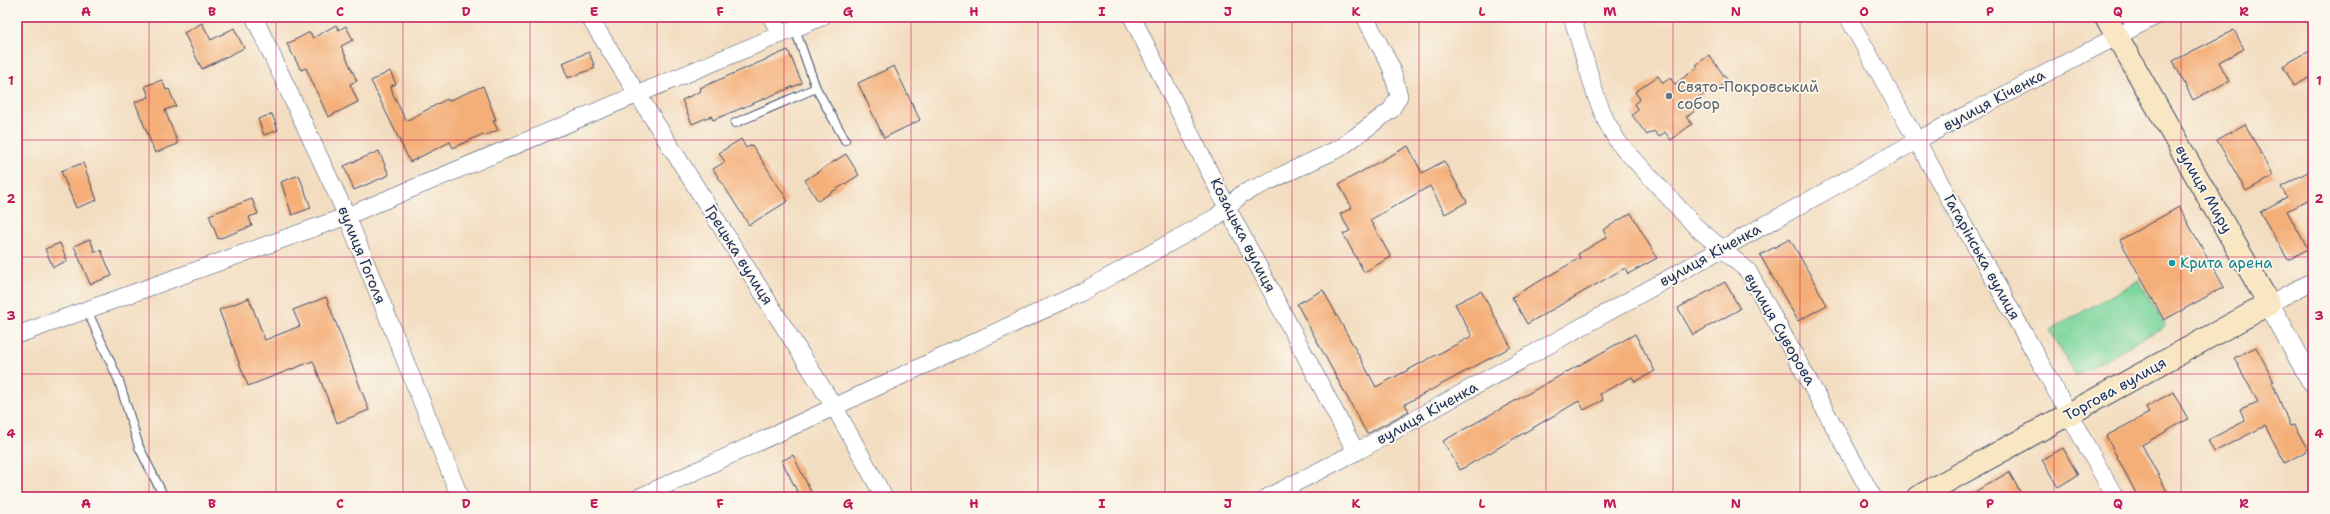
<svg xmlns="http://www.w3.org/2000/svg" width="2330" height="514" viewBox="0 0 2330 514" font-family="'Shantell Sans',sans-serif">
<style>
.green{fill:#7bd69c;stroke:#4b827d}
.building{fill:#f4ae77}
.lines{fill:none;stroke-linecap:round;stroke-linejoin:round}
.service-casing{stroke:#3b496d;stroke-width:10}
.minor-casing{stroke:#3b496d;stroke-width:18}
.tertiary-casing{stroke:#3b496d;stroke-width:22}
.secondary-casing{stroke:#3b496d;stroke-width:24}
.service{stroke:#fff;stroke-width:8}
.minor{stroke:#fff;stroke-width:17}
.tertiary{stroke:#fff;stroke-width:21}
.secondary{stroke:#f9e7c3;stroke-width:22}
.grid{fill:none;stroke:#c2185b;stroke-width:1;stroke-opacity:0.55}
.worship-dot{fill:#6b7280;stroke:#fbf7ec;stroke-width:1.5}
.culture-dot{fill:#0f9aa8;stroke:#fbf7ec;stroke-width:1.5}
.labels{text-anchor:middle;stroke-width:3.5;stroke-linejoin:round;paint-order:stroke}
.worship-label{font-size:15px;fill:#5b616d;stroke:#fbf7ec;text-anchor:start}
.street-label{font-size:15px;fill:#1b2f5e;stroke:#fbf7ec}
.culture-label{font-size:15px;fill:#0d838f;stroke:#fbf7ec;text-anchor:start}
.neatline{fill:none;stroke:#c2185b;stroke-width:1.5}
.grid-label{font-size:13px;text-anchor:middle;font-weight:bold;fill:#c2185b}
</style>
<rect width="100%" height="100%" fill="#fbf7ec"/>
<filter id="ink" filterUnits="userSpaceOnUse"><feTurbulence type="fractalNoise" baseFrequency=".025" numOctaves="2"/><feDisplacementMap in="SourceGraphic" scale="8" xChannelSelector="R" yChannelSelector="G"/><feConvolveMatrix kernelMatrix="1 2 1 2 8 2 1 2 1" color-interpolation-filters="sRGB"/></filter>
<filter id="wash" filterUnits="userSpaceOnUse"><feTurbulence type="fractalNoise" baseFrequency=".012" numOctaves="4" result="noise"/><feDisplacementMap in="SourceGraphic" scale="16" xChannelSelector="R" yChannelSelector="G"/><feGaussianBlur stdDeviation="0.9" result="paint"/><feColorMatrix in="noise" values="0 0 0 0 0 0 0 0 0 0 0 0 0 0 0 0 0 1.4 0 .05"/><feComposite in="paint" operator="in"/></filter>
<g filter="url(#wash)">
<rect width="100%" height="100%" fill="#f3ddc0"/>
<!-- green -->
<path class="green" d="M2139,280L2165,326L2076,376L2050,330Z"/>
<g id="blocks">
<!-- building -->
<g class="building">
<path d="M202,23L211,40L234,28L244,48L202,69L184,33Z"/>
<path d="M336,25L339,30L346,26L353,40L341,46L357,81L350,84L358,102L328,117L306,68L301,70L287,44L310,32L313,38Z"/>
<path d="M2234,30L2244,49L2219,62L2229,81L2193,100L2173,61Z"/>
<path d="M2313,49V76L2294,86L2283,66Z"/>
<path d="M788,50L802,83L713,120L711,116L692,124L682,100L701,91L700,88Z"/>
<path d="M589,52L595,68L568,78L562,63Z"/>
<path d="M1709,55L1728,81L1715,91L1712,88L1690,104L1695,111L1686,117L1692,124L1671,140L1665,132L1659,137L1654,131L1647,135L1632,115L1638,110L1634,104L1640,99L1635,92L1658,76L1663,83L1670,78L1675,84L1698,67L1696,65Z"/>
<path d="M894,66L920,120L884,138L858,83Z"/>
<path d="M390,71L396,84L391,86L393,94L406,121L447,99L448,101L483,86L496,120L493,121L498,130L484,136L483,134L453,148L450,142L410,162L371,81Z"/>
<path d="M162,80L166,90L169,89L176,106L165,110L178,144L155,153L135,102L149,97L145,86Z"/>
<path d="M272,114L278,130L264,135L258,119Z"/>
<path d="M2245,124L2273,176L2246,191L2217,140Z"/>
<path d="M741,139L746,148L752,145L788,201L749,225L713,169L725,162L719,153Z"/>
<path d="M1408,146L1422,173L1444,161L1467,202L1445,214L1430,186L1370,220L1391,257L1364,272L1343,234L1350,231L1340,214L1352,208L1339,184Z"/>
<path d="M379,151L389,175L354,190L344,166Z"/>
<path d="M846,154L859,175L818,201L805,180Z"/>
<path d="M83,163L97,200L76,208L61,171Z"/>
<path d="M2313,169V197L2287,211L2308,249L2288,260L2260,212L2287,197L2281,187Z"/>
<path d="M299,175L311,208L292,215L281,182Z"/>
<path d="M252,199L258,214L249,217L252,226L218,239L209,215Z"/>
<path d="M2179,207L2224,287L2164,320L2120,240Z"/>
<path d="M1631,213L1657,258L1628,274L1625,268L1527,324L1512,297L1580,258L1578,254L1607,237L1603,230Z"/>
<path d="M90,239L95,252L101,250L112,276L90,284L74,246Z"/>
<path d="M1790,239L1827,305L1798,321L1760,255Z"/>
<path d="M60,243L67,261L53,267L45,249Z"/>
<path d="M1725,282L1740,309L1693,335L1678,308Z"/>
<path d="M1323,290L1376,387L1472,336L1455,304L1481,291L1511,347L1405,404L1409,411L1367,434L1297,304Z"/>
<path d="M326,297L369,410L337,423L313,361L248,386L219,310L249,298L265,340L300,326L293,310Z"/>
<path d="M1635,334L1655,371L1635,382L1632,377L1600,394L1603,400L1584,410L1579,401L1460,470L1443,441Z"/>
<path d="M2256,347L2274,381L2272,382L2290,426L2294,425L2308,450L2285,463L2265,426L2214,452L2208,440L2245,421L2240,409L2258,402L2234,358Z"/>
<path d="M2173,392L2188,419L2142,445L2170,497H2138L2106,436L2149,413L2146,407Z"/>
<path d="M2063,448L2078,475L2058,487L2042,460Z"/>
<path d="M793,455L811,492L800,497L782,461Z"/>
<path d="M2009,472L2023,497H1966Z"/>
</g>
</g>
</g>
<g filter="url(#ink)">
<use href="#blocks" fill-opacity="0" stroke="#3b496d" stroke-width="1"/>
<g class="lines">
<!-- service casing -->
<g class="service-casing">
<g id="service">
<path d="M795,29L816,88L845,140"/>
<path d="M735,123L816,88"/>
<path d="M87,310L119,381L139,447L164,497"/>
</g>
</g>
<!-- minor casing -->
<g class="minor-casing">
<g id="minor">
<path d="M254,17L347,216L460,497"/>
<path d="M589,17L835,408L884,497"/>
<path d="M771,17L781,34"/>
<path d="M1132,17L1227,207L1356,452"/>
<path d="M1572,17L1596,96L1606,121L1618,142L1696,227L1748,271L1873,497"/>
<path d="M1848,17L2115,497"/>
<path d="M2269,304L2313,281"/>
<path d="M17,335L347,216L822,17"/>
<path d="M640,497L1080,293L1216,217L1242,194L1340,148L1391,110L1399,96L1391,67L1365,17"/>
<path d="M1268,497L1356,452L1918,140L2154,17"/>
</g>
</g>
<!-- tertiary casing -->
<g class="tertiary-casing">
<path id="tertiary" d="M2269,304L2313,383"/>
</g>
<!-- secondary casing -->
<g class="secondary-casing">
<path id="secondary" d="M1918,497L2269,304L2106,17"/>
</g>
<!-- service -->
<use href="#service" class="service"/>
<!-- minor -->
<use href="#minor" class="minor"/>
<!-- tertiary -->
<use href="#tertiary" class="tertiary"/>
<!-- secondary -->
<use href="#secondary" class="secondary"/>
</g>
</g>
<!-- grid -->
<path class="grid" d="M149,17V497M276,17V497M403,17V497M530,17V497M657,17V497M784,17V497M911,17V497M1038,17V497M1165,17V497M1292,17V497M1419,17V497M1546,17V497M1673,17V497M1800,17V497M1927,17V497M2054,17V497M2181,17V497M17,140H2313M17,257H2313M17,374H2313"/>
<!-- markers -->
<circle class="worship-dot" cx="1669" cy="96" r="4"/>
<circle class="culture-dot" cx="2172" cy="263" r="4"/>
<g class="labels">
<!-- worship labels -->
<g class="worship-label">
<text x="1677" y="92">Свято-Покровський<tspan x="1677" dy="17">собор</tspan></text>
</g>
<!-- street labels -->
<g class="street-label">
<text transform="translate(1994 100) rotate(-28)" y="5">вулиця Кіченка</text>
<text transform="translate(2204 189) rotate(60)" y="5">вулиця Миру</text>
<text transform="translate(1243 235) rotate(63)" y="5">Козацька вулиця</text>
<text transform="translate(362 255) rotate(68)" y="5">вулиця Гоголя</text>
<text transform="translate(739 255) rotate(58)" y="5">Грецька вулиця</text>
<text transform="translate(1710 255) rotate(-29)" y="5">вулиця Кіченка</text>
<text transform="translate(1982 257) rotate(61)" y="5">Гагарінська вулиця</text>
<text transform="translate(1780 329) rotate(60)" y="5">вулиця Суворова</text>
<text transform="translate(2115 389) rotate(-29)" y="5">Торгова вулиця</text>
<text transform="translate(1427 413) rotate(-29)" y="5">вулиця Кіченка</text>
</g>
<!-- culture labels -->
<g class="culture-label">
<text x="2180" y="268">Крита арена</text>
</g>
</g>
<!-- margin -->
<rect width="2330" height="514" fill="none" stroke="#fbf7ec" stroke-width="44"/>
<rect x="22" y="22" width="2286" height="470" class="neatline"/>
<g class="grid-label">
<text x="86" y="16">A</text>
<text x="212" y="16">B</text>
<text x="340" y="16">C</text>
<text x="466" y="16">D</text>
<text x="594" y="16">E</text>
<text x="720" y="16">F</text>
<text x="848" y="16">G</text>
<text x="974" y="16">H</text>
<text x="1102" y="16">I</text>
<text x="1228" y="16">J</text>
<text x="1356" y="16">K</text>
<text x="1482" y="16">L</text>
<text x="1610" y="16">M</text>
<text x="1736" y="16">N</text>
<text x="1864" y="16">O</text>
<text x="1990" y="16">P</text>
<text x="2118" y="16">Q</text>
<text x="2244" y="16">R</text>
<text x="11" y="85">1</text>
<text x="2319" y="85">1</text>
<text x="11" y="203">2</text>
<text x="2319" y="203">2</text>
<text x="11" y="320">3</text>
<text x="2319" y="320">3</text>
<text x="11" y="438">4</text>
<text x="2319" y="438">4</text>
<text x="86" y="508">A</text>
<text x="212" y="508">B</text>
<text x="340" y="508">C</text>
<text x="466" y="508">D</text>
<text x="594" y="508">E</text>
<text x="720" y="508">F</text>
<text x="848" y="508">G</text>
<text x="974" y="508">H</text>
<text x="1102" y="508">I</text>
<text x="1228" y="508">J</text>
<text x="1356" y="508">K</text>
<text x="1482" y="508">L</text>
<text x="1610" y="508">M</text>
<text x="1736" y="508">N</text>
<text x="1864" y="508">O</text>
<text x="1990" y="508">P</text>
<text x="2118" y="508">Q</text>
<text x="2244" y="508">R</text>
</g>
</svg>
